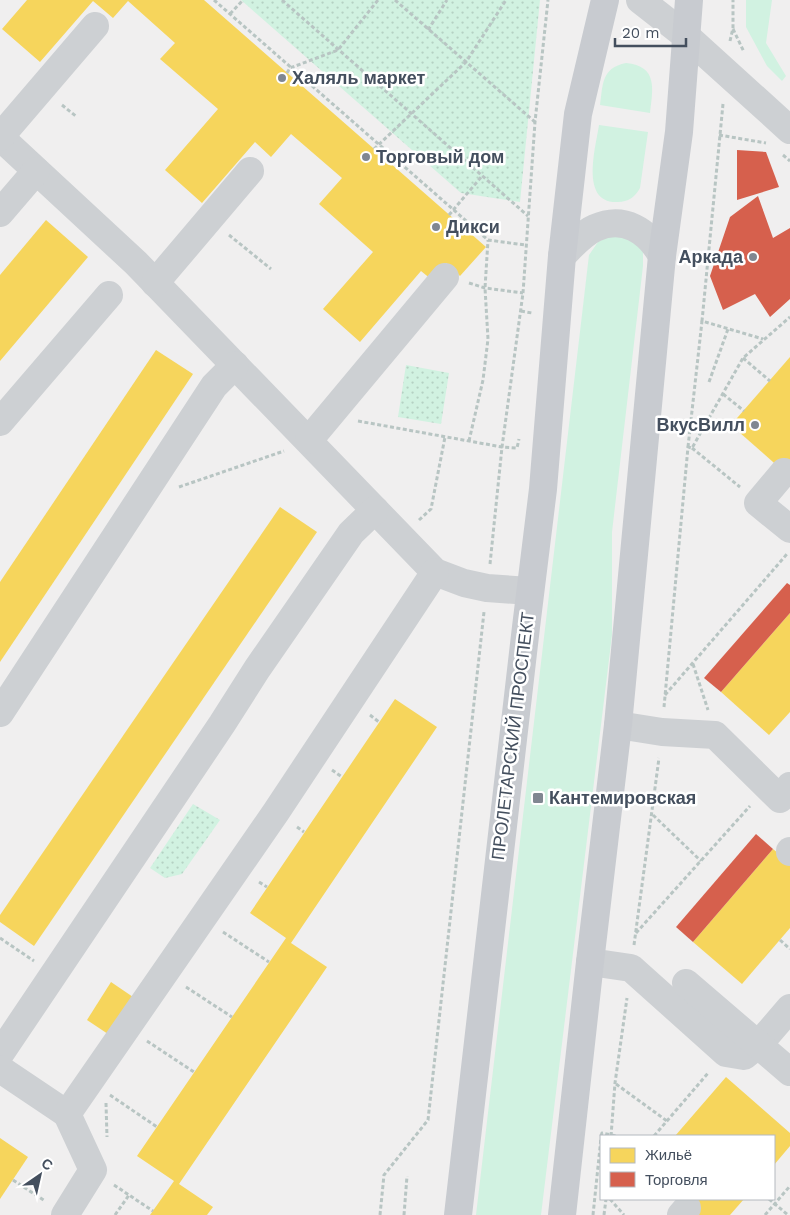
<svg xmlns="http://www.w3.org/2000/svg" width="790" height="1215" viewBox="0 0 790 1215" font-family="'Work Sans',sans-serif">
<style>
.grass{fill:#d1f2e1}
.park{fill:url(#park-dots)}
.homes{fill:#f6d55c}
.shops{fill:#d6604d}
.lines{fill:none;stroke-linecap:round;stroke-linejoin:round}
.path{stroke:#b8c5c3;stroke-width:3;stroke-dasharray:4 2.5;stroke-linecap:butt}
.minor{stroke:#cdd0d3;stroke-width:28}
.major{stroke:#c8cbd0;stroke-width:28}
.poi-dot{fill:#808791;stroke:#fff;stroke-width:2}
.labels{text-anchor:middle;stroke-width:5;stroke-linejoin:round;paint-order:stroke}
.poi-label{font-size:18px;font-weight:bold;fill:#444f5e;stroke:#fff;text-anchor:start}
.street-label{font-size:18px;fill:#444f5e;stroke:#fff}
</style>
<defs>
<pattern id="park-dots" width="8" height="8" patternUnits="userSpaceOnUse" patternTransform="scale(1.25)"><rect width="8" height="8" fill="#d1f2e1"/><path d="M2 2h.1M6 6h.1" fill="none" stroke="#b5d1c3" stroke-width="1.8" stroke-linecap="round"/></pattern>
</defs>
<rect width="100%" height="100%" fill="#f0efef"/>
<!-- grass -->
<g class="grass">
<path d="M746,0H772L766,43L786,76L782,81L767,66L746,27Z"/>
<path d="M626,63C658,66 653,89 650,113L600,105C603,85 601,68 626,63Z"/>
<path d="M599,125L648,132L640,188C635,197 628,202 618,202C579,204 596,146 599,125Z"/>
<path d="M613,234L630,237L643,249V266L612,532V635L541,1215H476L589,255L598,242Z"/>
</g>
<!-- park -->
<g class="park">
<path d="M241,0H540L520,202L461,193Z"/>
<path d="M406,365L449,373L441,424L398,417Z"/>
<path d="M193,804L220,820L182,874L165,878L150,868Z"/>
</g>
<!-- homes -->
<g class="homes">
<path d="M27,0H204L486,247L460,276L446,263L432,280L421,271L360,342L323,309L373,252L319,204L342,178L291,134L271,157L255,142L202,203L165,170L218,109L160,59L175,43L128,1L113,18L93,1L40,62L2,29Z"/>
<path d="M46,220L88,257L0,361V275Z"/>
<path d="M156,350L193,374L0,662V582Z"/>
<path d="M790,357V477L731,425Z"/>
<path d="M280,507L317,532L34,946L0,922V915Z"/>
<path d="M790,613V712L769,735L721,692Z"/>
<path d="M395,699L437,727L291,943L327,967L179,1184L213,1207L207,1215H150L174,1181L137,1156L286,938L250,913Z"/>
<path d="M773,849L790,863V928L742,984L693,942Z"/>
<path d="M111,982L133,997L108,1034L87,1020Z"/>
<path d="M726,1077L790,1133V1146L774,1165V1136H675Z"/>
<path d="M0,1138L28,1157L0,1199Z"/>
<path d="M676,1199H744L730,1215H695Z"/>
</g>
<!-- shops -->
<g class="shops">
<path d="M737,150L766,152L779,187L737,200Z"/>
<path d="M758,196L773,238L790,228V299L770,317L755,294L723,310L710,276L730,217Z"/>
<path d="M787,583L790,585V613L721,692L704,678Z"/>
<path d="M756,834L773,849L693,942L676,927Z"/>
</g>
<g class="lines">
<!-- path -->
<g class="path">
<path d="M214,0L488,240L525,245"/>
<path d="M282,0L528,216"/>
<path d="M395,0L535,122"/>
<path d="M230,14L243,0"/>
<path d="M733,29L744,52"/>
<path d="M428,30L447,0"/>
<path d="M730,41L733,28V0"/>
<path d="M287,73L290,68L338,50L378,0"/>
<path d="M723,104L702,321L763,339"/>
<path d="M62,105L77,117"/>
<path d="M719,135L766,143"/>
<path d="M374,149L466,62L506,0"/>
<path d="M783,155L790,161"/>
<path d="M449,215L482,176"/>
<path d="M229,235L271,269"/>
<path d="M469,283L485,288L523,293"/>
<path d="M521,311L532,313"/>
<path d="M743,358L770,381"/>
<path d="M709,382L728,329"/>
<path d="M723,394L744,411"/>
<path d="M358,421L502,447L517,448L519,439"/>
<path d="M469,441L483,380L488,339L485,288L488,240"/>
<path d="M688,447L702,321"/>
<path d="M692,448L740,487"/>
<path d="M179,487L284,451"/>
<path d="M419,520L431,509L445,437"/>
<path d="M490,564L502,447L523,293L535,122L548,0"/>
<path d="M693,664L708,710"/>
<path d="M665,695L787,554"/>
<path d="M664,707L688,447L692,448L743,358L790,317"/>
<path d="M370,715L379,722"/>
<path d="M332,770L342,777"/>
<path d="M653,815L701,861"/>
<path d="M297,827L304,832"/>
<path d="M259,882L267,887"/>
<path d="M223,932L269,962"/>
<path d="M636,933L750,806"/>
<path d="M0,938L34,961"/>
<path d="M780,940L790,949"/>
<path d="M634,945L659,758"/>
<path d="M186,987L232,1017"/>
<path d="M147,1041L194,1072"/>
<path d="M616,1084L667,1121"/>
<path d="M110,1095L157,1127"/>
<path d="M106,1103L107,1137"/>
<path d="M601,1136L602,1133L616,1136"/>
<path d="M611,1136L615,1083L627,998"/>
<path d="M654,1136L709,1072"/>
<path d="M13,1180L45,1201"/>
<path d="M114,1185L153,1211"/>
<path d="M610,1199L624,1215"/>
<path d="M769,1199L788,1215"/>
<path d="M115,1215L129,1195"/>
<path d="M380,1215L384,1175L428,1120L484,612"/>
<path d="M404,1215L407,1176"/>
<path d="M593,1215L601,1138"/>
<path d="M604,1215L606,1199"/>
<path d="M765,1215L790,1186"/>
</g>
<!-- minor -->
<g class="minor">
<path d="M640,0L686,36L790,130"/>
<path d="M0,137L136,263L435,572L464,583L487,588L530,591"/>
<path d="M0,137L95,26"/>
<path d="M0,213L36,171"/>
<path d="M562,256C572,246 582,234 595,228C624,215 648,231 662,256"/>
<path d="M155,283L250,171"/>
<path d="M0,422L109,295"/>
<path d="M309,440L445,277"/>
<path d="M784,472L758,503L790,529"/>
<path d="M0,713L214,386L235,365"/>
<path d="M618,725L662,732L715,735L780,799L790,786"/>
<path d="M790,852V851"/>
<path d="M590,962L631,968L726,1053L744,1056L759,1044L790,1008"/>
<path d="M686,983L790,1072"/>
<path d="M0,1054L222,724L257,669L351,533L375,510"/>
<path d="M0,1069L67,1114"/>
<path d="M65,1215L93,1170L67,1114L276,812L435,572"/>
<path d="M681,1215L687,1208"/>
</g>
<!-- major -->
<g class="major">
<path d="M458,1215L526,627L543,489L562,256L578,114L605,0"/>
<path d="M562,1215L590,962L618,725L662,256L679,132L689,0"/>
</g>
</g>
<!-- markers -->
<g class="poi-dot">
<circle cx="282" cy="78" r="5"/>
<circle cx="366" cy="157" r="5"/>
<circle cx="436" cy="227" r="5"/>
<circle cx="753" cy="257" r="5"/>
<circle cx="755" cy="425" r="5"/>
<rect x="532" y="792" width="12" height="12" rx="2.5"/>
</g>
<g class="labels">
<!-- poi labels -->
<g class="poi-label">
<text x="292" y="84">Халяль маркет</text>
<text x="376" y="163">Торговый дом</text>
<text x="446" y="233">Дикси</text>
<text x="743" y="263" text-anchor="end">Аркада</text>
<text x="745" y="431" text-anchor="end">ВкусВилл</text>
<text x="549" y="804">Кантемировская</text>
</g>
<!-- street labels -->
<g class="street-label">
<text transform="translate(513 736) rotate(-83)" y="6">ПРОЛЕТАРСКИЙ ПРОСПЕКТ</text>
</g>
</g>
<!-- legend -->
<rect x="600" y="1135" width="175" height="65" fill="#ffffff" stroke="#b4b9bf"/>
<rect x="610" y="1148" width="25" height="15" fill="#f6d55c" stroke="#b4b9bf"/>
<text x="645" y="1160" font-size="15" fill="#444f5e">Жильё</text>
<rect x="610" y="1172" width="25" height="15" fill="#d6604d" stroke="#b4b9bf"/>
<text x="645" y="1185" font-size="15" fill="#444f5e">Торговля</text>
<!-- north arrow -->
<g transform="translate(40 1175) rotate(34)" stroke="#ffffff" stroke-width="4" paint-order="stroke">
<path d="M0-4L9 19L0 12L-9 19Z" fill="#444f5e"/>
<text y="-8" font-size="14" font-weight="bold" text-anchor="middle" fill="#444f5e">С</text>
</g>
<!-- scale -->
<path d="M615 38v8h71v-8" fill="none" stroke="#444f5e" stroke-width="2.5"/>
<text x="622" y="38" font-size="15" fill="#444f5e" stroke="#ffffff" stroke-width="4" paint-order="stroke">20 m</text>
</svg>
